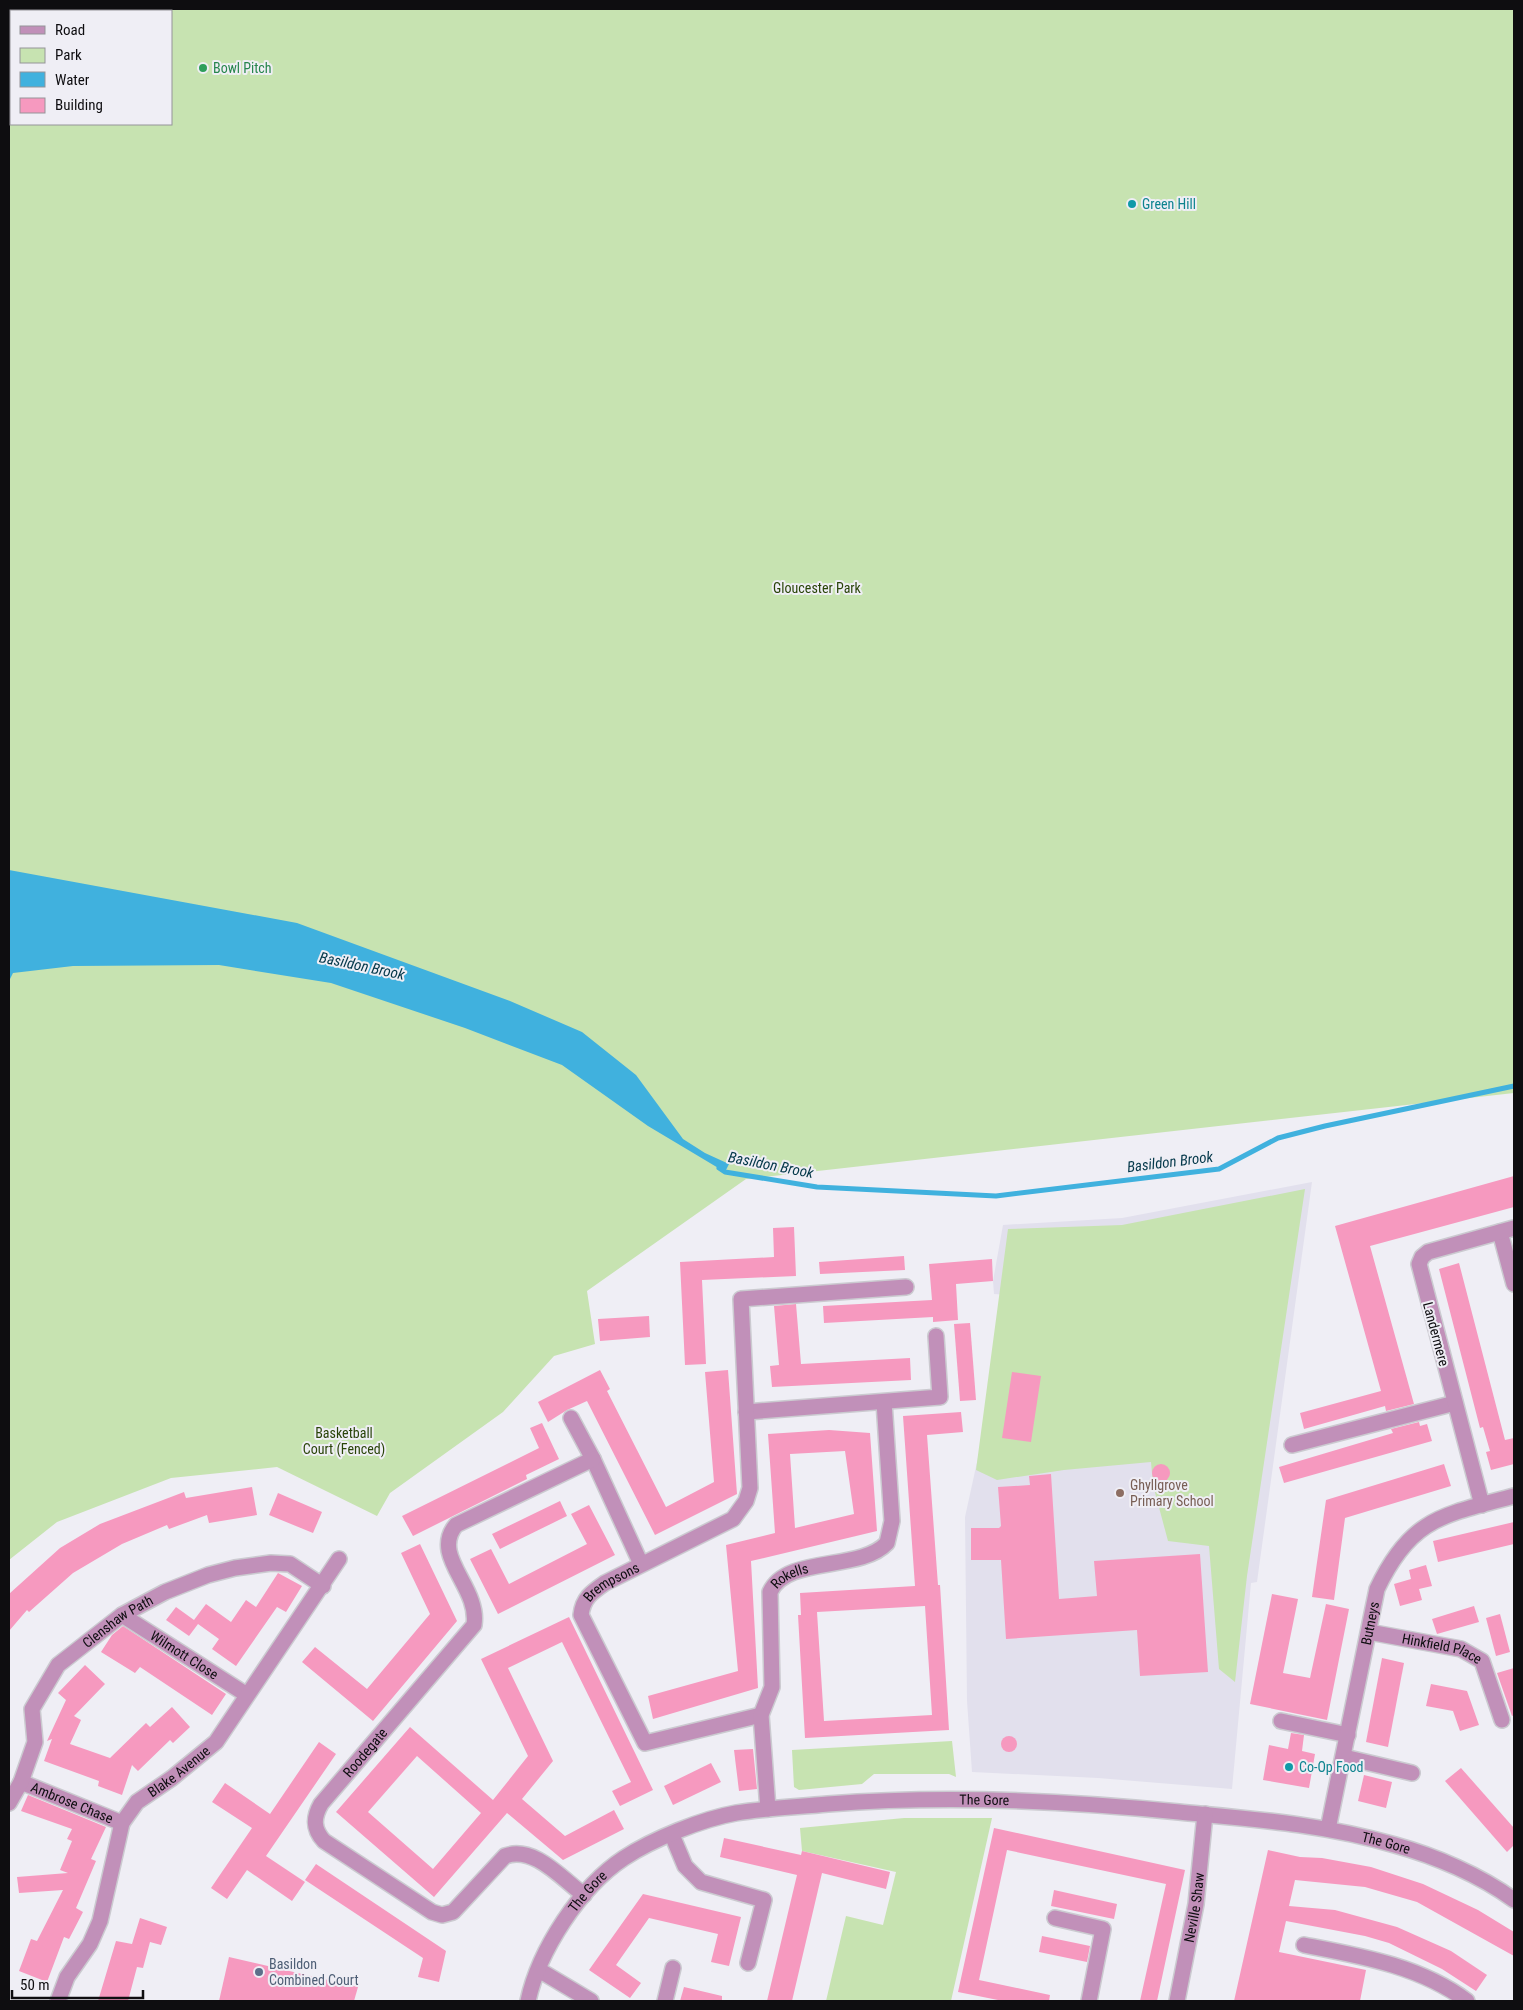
<svg xmlns="http://www.w3.org/2000/svg" width="1523" height="2010" viewBox="0 0 1523 2010" font-family="'Roboto Condensed',sans-serif">
<style>
.built{fill:#e2e0ed}
.green{fill:#c7e3b1;fill-rule:evenodd}
.water{fill:#40b1de}
.lines{fill:none;stroke-linecap:round;stroke-linejoin:round}
.stream{stroke:#40b1de;stroke-width:5}
.building{fill:#f699bf;fill-rule:evenodd}
.minor-casing{stroke:#cbcad0;stroke-width:18}
.minor{stroke:#c190b9;stroke-width:15}
.leisure-dot{fill:#2e9e5b;stroke:#efeef5;stroke-width:2}
.culture-dot{fill:#0f9aa8;stroke:#efeef5;stroke-width:2}
.education-dot{fill:#8d6e63;stroke:#efeef5;stroke-width:2}
.service-dot{fill:#5c6f8a;stroke:#efeef5;stroke-width:2}
.labels{text-anchor:middle;stroke-width:4;stroke-linejoin:round;paint-order:stroke}
.leisure-label{font-size:14px;fill:#27864d;stroke:#efeef5;text-anchor:start}
.culture-label{font-size:14px;fill:#0d838f;stroke:#efeef5;text-anchor:start}
.park-label{font-size:14px;fill:#294408;stroke:#efeef5}
.street-label{font-size:14px;fill:#0e0d10;stroke:#efeef5}
.education-label{font-size:14px;fill:#785e54;stroke:#efeef5;text-anchor:start}
.service-label{font-size:14px;fill:#4e5e75;stroke:#efeef5;text-anchor:start}
.water-label{font-size:15px;font-style:italic;fill:#023648;stroke:#efeef5}
</style>
<rect width="100%" height="100%" fill="#efeef5"/>
<!-- built -->
<path class="built" d="M1312,1182L1257,1582L1251,1583L1232,1789L1098,1778L972,1772L967,1701L965,1517L979,1453L1049,1298L994,1294L993,1281L1003,1225L1122,1218Z"/>
<!-- green -->
<g class="green">
<path d="M9,9H1514V1093L746,1179L587,1291L595,1344L554,1356L503,1412L390,1493L377,1516L277,1467L171,1478L57,1522L9,1560ZM11,11H171V124H11Z"/>
<path d="M1305,1189L1247,1576L1235,1682L1219,1669L1209,1546L1168,1541L1153,1485L1151,1462L1064,1470L997,1480L976,1470L1008,1229L1122,1225Z"/>
<path d="M952,1741L956,1777L949,1774H874L862,1784L799,1790L794,1787L792,1750Z"/>
<path d="M904,1818H992L951,2001H826L846,1916L883,1925L896,1872L802,1851L800,1828Z"/>
</g>
<!-- water -->
<path class="water" d="M9,870L297,923L510,1001L582,1032L636,1075L683,1139L705,1153L729,1164L725,1172L648,1126L562,1065L465,1028L331,983L219,965L73,966L13,973L9,981Z"/>
<g class="lines">
<!-- stream -->
<path class="stream" d="M719,1168L725,1172L817,1187L996,1196L1219,1169L1278,1138L1325,1126L1514,1086"/>
</g>
<!-- building -->
<g class="building">
<path d="M1514,1176V1207L1370,1246L1414,1404L1386,1411L1385,1406L1304,1429L1300,1413L1381,1391L1335,1226Z"/>
<path d="M794,1227L796,1276L702,1280L706,1364L685,1365L680,1262L774,1257L773,1228Z"/>
<path d="M904,1256L905,1270L820,1274L819,1262Z"/>
<path d="M992,1259L993,1281L956,1284L958,1320L933,1322V1317L824,1323L823,1306L932,1300L929,1264Z"/>
<path d="M1459,1263L1505,1440L1514,1438V1464L1491,1470L1486,1452L1490,1451L1483,1427L1480,1428L1439,1269Z"/>
<path d="M796,1304L801,1364L910,1358L911,1380L772,1387L770,1366L779,1365L774,1306Z"/>
<path d="M649,1316L650,1337L600,1341L598,1319Z"/>
<path d="M970,1323L976,1400L960,1401L954,1324Z"/>
<path d="M600,1370L610,1389L607,1391L666,1507L714,1482L705,1372L728,1370L737,1494L655,1535L587,1401L567,1410L548,1422L538,1402Z"/>
<path d="M1012,1372L1041,1376L1031,1442L1002,1438Z"/>
<path d="M961,1412L963,1432L927,1435L938,1585H940L949,1730L805,1738L798,1615H801L800,1593L915,1586L903,1416ZM925,1606L932,1715L824,1721L817,1612Z"/>
<path d="M1419,1422L1420,1426L1427,1424L1432,1441L1284,1483L1279,1467L1393,1433L1391,1429Z"/>
<path d="M542,1423L559,1459L526,1475L527,1479L413,1536L402,1516L539,1448L530,1428Z"/>
<path d="M829,1430L870,1433L877,1531L751,1561L758,1688L653,1719L648,1696L738,1671L726,1545L775,1533L768,1434ZM845,1451L854,1514L795,1528L790,1454Z"/>
<path d="M1444,1464L1451,1486L1345,1518L1334,1600L1312,1597L1326,1500Z"/>
<circle cx="1161" cy="1473" r="9"/>
<path d="M1051,1474L1059,1599L1097,1596L1094,1561L1200,1554L1208,1672L1140,1676L1137,1630L1006,1639L1001,1560H971V1528H999L1001,1526L998,1487L1030,1485L1029,1476Z"/>
<path d="M252,1487L257,1515L209,1523L207,1515L169,1529L167,1525L122,1544L73,1573L29,1612L27,1610L9,1631V1594L60,1548L100,1524L184,1492L186,1498Z"/>
<path d="M278,1493L322,1512L313,1533L269,1515Z"/>
<path d="M560,1501L567,1516L500,1549L492,1534Z"/>
<path d="M589,1505L615,1555L498,1614L470,1559L491,1549L509,1584L587,1544L571,1514Z"/>
<path d="M1514,1522V1544L1438,1562L1433,1541Z"/>
<path d="M420,1544L457,1621L373,1721L302,1662L315,1647L367,1689L430,1614L401,1553Z"/>
<path d="M1426,1565L1432,1586L1419,1589L1422,1600L1400,1606L1394,1584L1411,1579L1409,1570Z"/>
<path d="M278,1573L302,1586L286,1612L277,1607L236,1666L212,1649L219,1639L198,1624L189,1636L166,1620L176,1607L194,1620L206,1604L231,1622L246,1600L256,1607Z"/>
<path d="M1272,1594L1298,1599L1283,1673L1310,1678L1326,1604L1349,1609L1327,1720L1250,1704Z"/>
<path d="M1474,1606L1479,1622L1437,1634L1432,1619Z"/>
<path d="M1500,1614L1510,1652L1496,1656L1486,1618Z"/>
<path d="M569,1617L653,1790L620,1806L612,1791L631,1782L562,1642L508,1668L553,1761L522,1799L565,1836L614,1810L624,1829L563,1860L507,1813L434,1897L336,1812L410,1727L493,1800L528,1756L481,1659ZM417,1756L481,1813L433,1869L368,1812Z"/>
<path d="M123,1626L226,1694L212,1715L140,1667L135,1673L101,1652L112,1635Z"/>
<path d="M1382,1658L1404,1663L1388,1747L1366,1742Z"/>
<path d="M85,1665L105,1684L74,1716L81,1720L70,1744L110,1758L146,1723L150,1727L172,1707L190,1727L173,1743L170,1740L138,1771L132,1765L122,1795L98,1786L99,1781L44,1761L52,1739L47,1741L66,1700L58,1693Z"/>
<path d="M1514,1668V1715L1512,1716L1497,1673Z"/>
<path d="M1431,1684L1467,1691L1479,1725L1460,1731L1453,1711L1426,1706Z"/>
<path d="M1291,1733L1304,1735L1302,1751L1315,1754L1309,1788L1263,1780L1269,1745L1288,1749Z"/>
<circle cx="1009" cy="1744" r="8"/>
<path d="M319,1742L336,1754L266,1856L305,1882L292,1901L247,1870L227,1899L211,1888L252,1828L212,1802L225,1783L270,1814Z"/>
<path d="M753,1749L757,1789L739,1791L734,1750Z"/>
<path d="M711,1763L721,1782L673,1805L664,1786Z"/>
<path d="M1461,1768L1514,1828V1845L1507,1852L1445,1781Z"/>
<path d="M1364,1775L1392,1782L1386,1808L1358,1801Z"/>
<path d="M28,1795L106,1827L91,1859L96,1861L76,1908L83,1912L69,1939L64,1937L47,1982L19,1971L31,1939L37,1941L63,1890L19,1893L17,1877L68,1873L60,1870L72,1841L67,1839L72,1829L21,1811Z"/>
<path d="M994,1828L1185,1870L1157,2001H1140L1166,1884L1007,1850L979,1980L1050,1995L1049,2001H1003L958,1992Z"/>
<path d="M724,1838L801,1855L802,1851L890,1872L886,1889L822,1873L792,2001H767L797,1875L720,1857Z"/>
<path d="M1268,1850L1300,1857L1322,1858L1371,1867L1423,1884L1478,1910L1514,1932V1956L1417,1902L1365,1887L1295,1880L1289,1906L1335,1910L1397,1927L1451,1951L1487,1975L1476,1991L1442,1969L1389,1943L1365,1936L1286,1921L1279,1952L1366,1970L1360,2001H1234Z"/>
<path d="M316,1864L446,1951L439,1982L418,1977L423,1958L305,1880Z"/>
<path d="M1054,1890L1117,1904L1114,1919L1051,1906Z"/>
<path d="M643,1894L741,1917L729,1966L711,1962L718,1934L649,1918L616,1965L641,1983L630,1998L589,1970Z"/>
<path d="M140,1918L167,1927L161,1945L150,1942L143,1968L137,1967L128,2001H98L116,1941L132,1944Z"/>
<path d="M1042,1936L1090,1946L1087,1962L1039,1952Z"/>
<path d="M229,1957L358,1987L354,2001H219Z"/>
<path d="M684,1987L722,1996V2001H680Z"/>
</g>
<g class="lines">
<!-- minor casing -->
<g class="minor-casing">
<g id="minor">
<path d="M1500,1232L1514,1284"/>
<path d="M746,1412L940,1397L936,1336"/>
<path d="M571,1418L593,1459L641,1564"/>
<path d="M1292,1445L1455,1403"/>
<path d="M1482,1505L1419,1264L1422,1257L1428,1252L1514,1228"/>
<path id="s1" d="M122,1615L247,1695"/>
<path id="s2" d="M1369,1632L1461,1649L1482,1661L1502,1720"/>
<path id="s3" d="M761,1715L645,1743L581,1615C583,1598 592,1592 605,1583L733,1519L746,1501L750,1488L741,1299L906,1287"/>
<path d="M1281,1721L1348,1735"/>
<path d="M1344,1757L1412,1773"/>
<path id="s4" d="M21,1782L122,1823"/>
<path id="s5" d="M9,1803L21,1782L35,1742L32,1709L58,1665L122,1615L165,1592L208,1575L235,1568L271,1563L290,1564L323,1586"/>
<path id="s6" d="M768,1809L761,1715L772,1687L770,1592C787,1555 860,1572 887,1543L892,1521L884,1402"/>
<path id="s7" d="M1328,1829L1377,1589C1411,1517 1444,1515 1514,1496"/>
<path d="M672,1835L685,1866L701,1882L764,1900L748,1963"/>
<path id="s8" d="M584,1895C562,1879 534,1845 505,1856L453,1912L442,1915L432,1912L324,1841C313,1829 313,1818 321,1804L474,1625C480,1587 430,1556 456,1525L593,1459"/>
<path d="M1055,1918L1103,1929L1089,2001"/>
<path d="M1304,1945C1361,1956 1420,1966 1467,2001"/>
<path d="M539,1970L591,2001"/>
<path id="s9" d="M58,2001L67,1977L90,1944L100,1921L122,1823L137,1802L172,1778L216,1742L339,1559"/>
<path id="s10" d="M528,2001C539,1950 580,1887 624,1858C653,1839 702,1819 736,1813C766,1808 797,1807 828,1804C946,1795 1062,1800 1179,1812C1252,1819 1324,1824 1395,1845C1435,1856 1480,1875 1514,1900"/>
<path d="M665,2001L673,1968"/>
<path id="s11" d="M1177,2001L1196,1904L1205,1814"/>
</g>
</g>
<!-- minor -->
<use href="#minor" class="minor"/>
</g>
<!-- markers -->
<circle class="leisure-dot" cx="203" cy="68" r="5"/>
<g class="culture-dot">
<circle cx="1132" cy="204" r="5"/>
<circle cx="1289" cy="1767" r="5"/>
</g>
<circle class="education-dot" cx="1120" cy="1493" r="5"/>
<circle class="service-dot" cx="259" cy="1972" r="5"/>
<g class="labels">
<!-- leisure labels -->
<g class="leisure-label">
<text x="213" y="73">Bowl Pitch</text>
</g>
<!-- culture labels -->
<g class="culture-label">
<text x="1142" y="209">Green Hill</text>
<text x="1299" y="1772">Co-Op Food</text>
</g>
<!-- park labels -->
<g class="park-label">
<text x="817" y="593">Gloucester Park</text>
<text x="344" y="1438">Basketball<tspan x="344" dy="16">Court (Fenced)</tspan></text>
</g>
<!-- street labels -->
<g class="street-label">
<text transform="translate(1436 1334) rotate(75)" y="5">Landermere</text>
<text dy="5" stroke="none"><textPath href="#s6" startOffset="246">Rokells</textPath></text>
<text dy="5" stroke="none"><textPath href="#s3" startOffset="310">Brempsons</textPath></text>
<text dy="5" stroke="none"><textPath href="#s5" startOffset="225">Clenshaw Path</textPath></text>
<text dy="5" stroke="none"><textPath href="#s7" startOffset="210">Butneys</textPath></text>
<text dy="5" stroke="none"><textPath href="#s2" startOffset="75">Hinkfield Place</textPath></text>
<text dy="5" stroke="none"><textPath href="#s1" startOffset="74">Wilmott Close</textPath></text>
<text dy="5" stroke="none"><textPath href="#s8" startOffset="428">Roodegate</textPath></text>
<text dy="5" stroke="none"><textPath href="#s9" startOffset="269">Blake Avenue</textPath></text>
<text dy="5" stroke="none"><textPath href="#s10" startOffset="546">The Gore</textPath></text>
<text dy="5" stroke="none"><textPath href="#s4" startOffset="55">Ambrose Chase</textPath></text>
<text dy="5" stroke="none"><textPath href="#s10" startOffset="951">The Gore</textPath></text>
<text dy="5" stroke="none"><textPath href="#s10" startOffset="126">The Gore</textPath></text>
<text dy="5" stroke="none"><textPath href="#s11" startOffset="95">Neville Shaw</textPath></text>
</g>
<!-- education labels -->
<g class="education-label">
<text x="1130" y="1490">Ghyllgrove<tspan x="1130" dy="16">Primary School</tspan></text>
</g>
<!-- service labels -->
<g class="service-label">
<text x="269" y="1969">Basildon<tspan x="269" dy="16">Combined Court</tspan></text>
</g>
<!-- water labels -->
<g class="water-label">
<text transform="translate(362 966) rotate(12)" y="5">Basildon Brook</text>
<text transform="translate(1170 1162) rotate(-7)" y="5">Basildon Brook</text>
<text transform="translate(771 1165) rotate(11)" y="5">Basildon Brook</text>
</g>
</g>
<!-- border -->
<rect width="1523" height="2010" fill="none" stroke="#0e0d10" stroke-width="20"/>
<!-- legend -->
<rect x="10" y="10" width="162" height="115" fill="#efeef5" stroke="#959499"/>
<rect x="20" y="26" width="25" height="8" fill="#c190b9" stroke="#959499"/>
<text x="55" y="35" font-size="15" fill="#0e0d10">Road</text>
<rect x="20" y="48" width="25" height="15" fill="#c7e3b1" stroke="#959499"/>
<text x="55" y="60" font-size="15" fill="#0e0d10">Park</text>
<rect x="20" y="72" width="25" height="15" fill="#40b1de" stroke="#959499"/>
<text x="55" y="85" font-size="15" fill="#0e0d10">Water</text>
<rect x="20" y="98" width="25" height="15" fill="#f699bf" stroke="#959499"/>
<text x="55" y="110" font-size="15" fill="#0e0d10">Building</text>
<!-- scale -->
<path d="M12 1990v8h131v-8" fill="none" stroke="#0e0d10" stroke-width="2.5"/>
<text x="20" y="1990" font-size="15" fill="#0e0d10" stroke="#efeef5" stroke-width="4" paint-order="stroke">50 m</text>
</svg>
